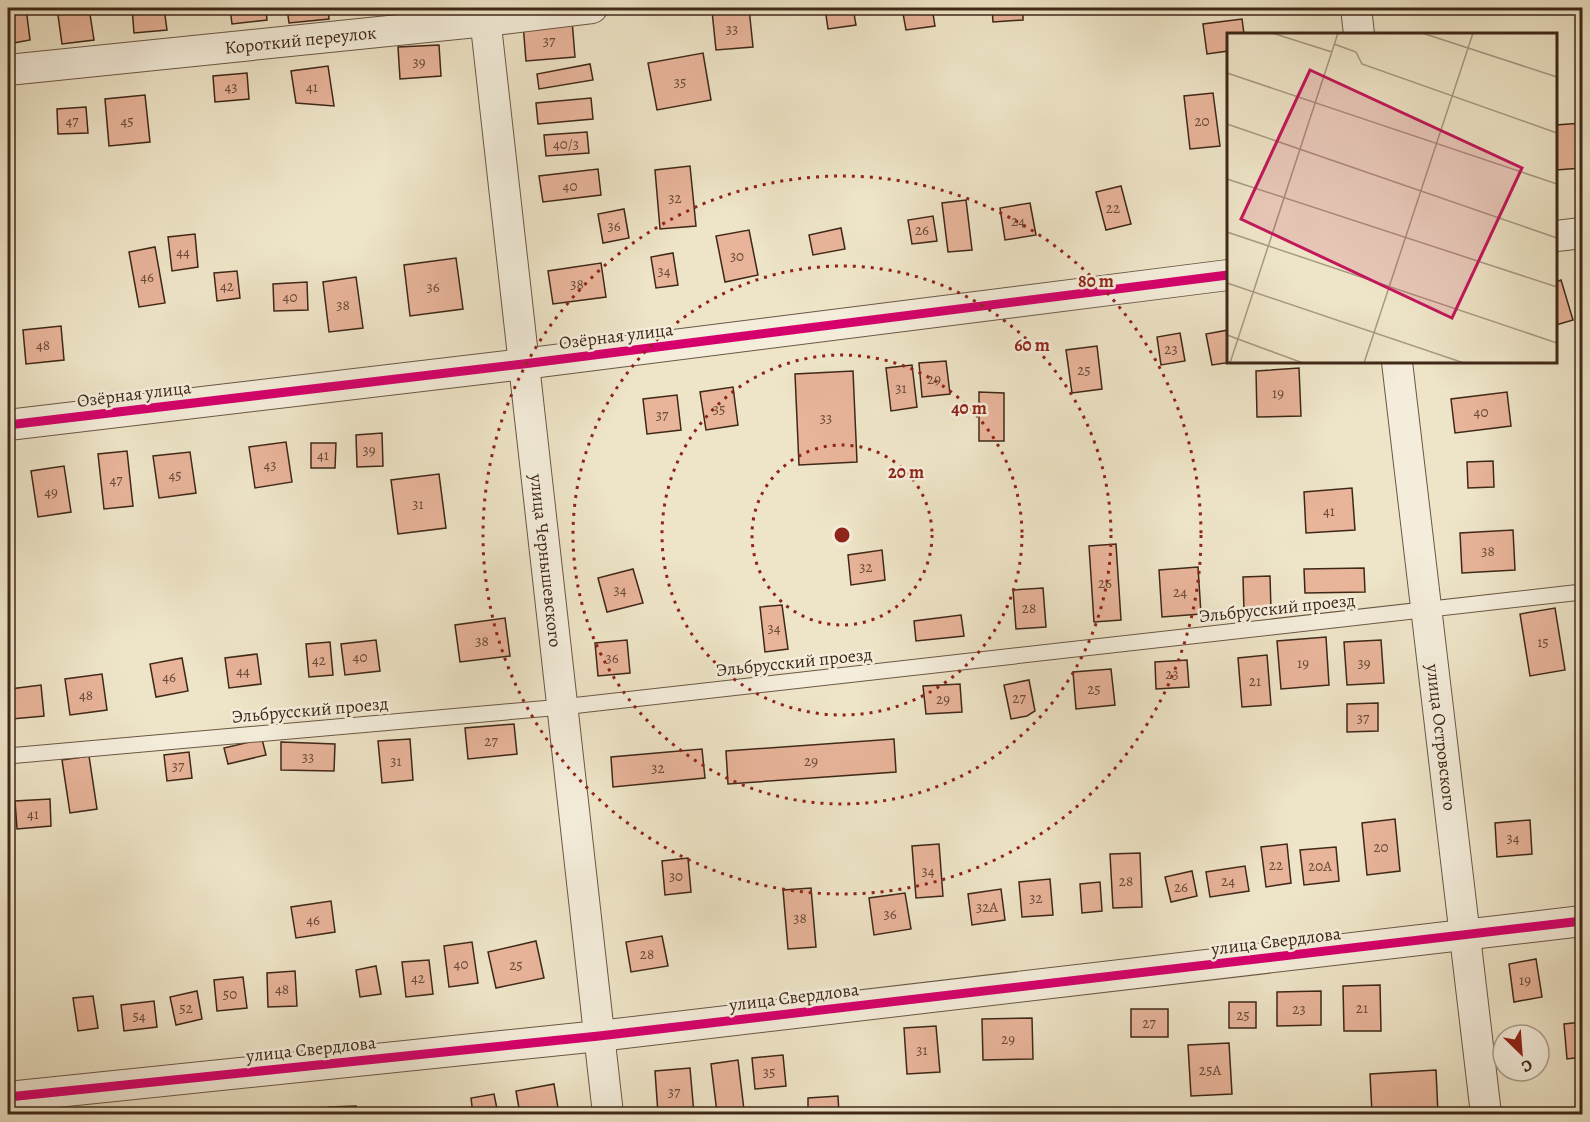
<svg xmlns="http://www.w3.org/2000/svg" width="1590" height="1122" viewBox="0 0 1590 1122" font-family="Alegreya,serif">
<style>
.building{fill:#e8b49a;stroke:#3f2818;stroke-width:1.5}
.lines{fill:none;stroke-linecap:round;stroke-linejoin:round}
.service-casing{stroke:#6b5744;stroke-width:17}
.minor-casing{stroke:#6b5744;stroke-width:32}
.service{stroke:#f4eddb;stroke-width:15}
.minor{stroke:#f4eddb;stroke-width:30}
.cycleway-casing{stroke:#f4eddb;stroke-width:13}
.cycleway{stroke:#d6006c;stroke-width:9}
.ring{fill:none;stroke:#8f2418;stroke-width:3;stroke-dasharray:3 6}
.labels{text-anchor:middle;stroke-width:5;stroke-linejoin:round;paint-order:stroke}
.number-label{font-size:15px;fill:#694b38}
.street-label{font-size:18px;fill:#3f2818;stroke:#f4eddb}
.inset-road{fill:none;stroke:#a89981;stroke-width:1.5}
.view{fill:#c2185b;fill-opacity:0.15;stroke:#c2185b;stroke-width:3}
.inset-edge{fill:none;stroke:#3f2818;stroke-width:3}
.centre{fill:#8f2418;stroke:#f4eddb;stroke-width:3}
.ring-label{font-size:18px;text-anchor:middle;font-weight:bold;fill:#8f2418;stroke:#f4eddb;stroke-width:5;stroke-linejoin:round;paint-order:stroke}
</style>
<rect width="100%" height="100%" fill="#eee4c7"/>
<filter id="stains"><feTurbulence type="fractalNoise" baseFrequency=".00333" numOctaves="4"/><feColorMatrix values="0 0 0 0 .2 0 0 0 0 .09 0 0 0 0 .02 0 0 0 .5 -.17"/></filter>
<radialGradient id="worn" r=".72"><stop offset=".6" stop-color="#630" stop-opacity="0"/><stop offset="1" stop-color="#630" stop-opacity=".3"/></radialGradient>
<!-- building -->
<g class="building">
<path d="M8,8H26L30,40L8,44Z"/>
<path d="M57,8H89L94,40L62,44Z"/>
<path d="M132,8H164L167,30L134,33Z"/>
<path d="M230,8H266L267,20L232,24Z"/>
<path d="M287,8H328L329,19L289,23Z"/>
<path d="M385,8H419L420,10L386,12Z"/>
<path d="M749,8L753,47L716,50L712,11Z"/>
<path d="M825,8H853L856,25L828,29Z"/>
<path d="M902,8H932L935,26L906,30Z"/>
<path d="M992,8H1023V20L993,22Z"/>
<path d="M1100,8H1146V10L1100,14Z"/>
<path d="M1242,19L1244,34H1228V51L1207,54L1203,24Z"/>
<path d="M572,20L575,57L526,61L523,24Z"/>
<path d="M439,45L441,76L400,79L398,47Z"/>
<path d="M703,53L711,100L657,110L648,63Z"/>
<path d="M590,64L593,80L539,89L537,74Z"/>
<path d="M328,66L334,106L296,103L291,71Z"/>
<path d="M247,73L249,99L215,102L213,76Z"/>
<path d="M1213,93L1220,146L1190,149L1184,96Z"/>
<path d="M145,95L150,142L109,146L105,99Z"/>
<path d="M591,98L593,119L538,124L536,103Z"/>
<path d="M86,107L88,133L58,134L57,109Z"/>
<path d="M8,108L11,132L8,133Z"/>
<path d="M1582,123V168L1556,170V125Z"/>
<path d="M587,132L589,153L546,156L544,135Z"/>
<path d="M690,166L696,226L660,229L655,170Z"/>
<path d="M598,169L601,195L543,202L539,176Z"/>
<path d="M1121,186L1131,224L1106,230L1096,192Z"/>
<path d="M966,200L972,250L948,252L942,203Z"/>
<path d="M1030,203L1036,235L1005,240L1000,208Z"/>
<path d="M624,209L629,238L603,243L598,214Z"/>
<path d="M933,216L937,241L912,244L908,220Z"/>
<path d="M841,228L845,249L813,255L809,235Z"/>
<path d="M749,230L758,275L725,282L716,236Z"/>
<path d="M195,234L198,267L172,271L168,237Z"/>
<path d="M155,247L165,303L139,307L129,252Z"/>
<path d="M673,253L678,285L656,288L651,257Z"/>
<path d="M456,258L463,309L410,316L404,265Z"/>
<path d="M601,263L606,297L553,304L548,271Z"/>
<path d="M237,271L240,298L217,301L214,273Z"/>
<path d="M356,277L363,328L329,332L323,282Z"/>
<path d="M1561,280L1573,320L1556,325V282Z"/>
<path d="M307,282L308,310L274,311L273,284Z"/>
<path d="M61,326L64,360L26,364L23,330Z"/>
<path d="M1228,330V362H1232L1212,365L1206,334Z"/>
<path d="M1180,333L1185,361L1161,365L1157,337Z"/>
<path d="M1097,346L1102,389L1072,393L1066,350Z"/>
<path d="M946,361L950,394L922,397L919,363Z"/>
<path d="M912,365L917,407L891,411L886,368Z"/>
<path d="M1299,368L1301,416L1257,417L1256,371Z"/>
<path d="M853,371L857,462L799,465L795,374Z"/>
<path d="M733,387L738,425L706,430L700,392Z"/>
<path d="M979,392L1004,393V441H979Z"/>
<path d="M1507,392L1511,426L1455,433L1451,399Z"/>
<path d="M677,395L681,430L647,434L643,399Z"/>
<path d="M382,433L383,466L357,467L356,435Z"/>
<path d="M286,442L292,482L255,488L249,447Z"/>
<path d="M311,443H336L335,468H311Z"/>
<path d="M127,451L133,506L104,509L98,454Z"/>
<path d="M190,452L196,493L159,498L153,456Z"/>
<path d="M1493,461L1494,487L1468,488L1467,462Z"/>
<path d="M64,466L71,512L38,517L31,471Z"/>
<path d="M439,474L446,528L398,534L391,480Z"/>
<path d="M1352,488L1355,530L1306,533L1304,492Z"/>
<path d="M1513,530L1515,570L1462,573L1460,533Z"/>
<path d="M1116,544L1121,620L1094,622L1089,546Z"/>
<path d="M882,550L885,580L851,585L848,555Z"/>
<path d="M1198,567L1201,614L1162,617L1159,570Z"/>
<path d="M1364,568L1365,592L1305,593L1304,569Z"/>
<path d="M633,569L643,603L607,612L598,578Z"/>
<path d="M1270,576L1271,610L1244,611L1243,577Z"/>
<path d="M1043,588L1046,627L1016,629L1013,590Z"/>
<path d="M782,605L788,649L765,652L760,607Z"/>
<path d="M1555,608L1565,670L1530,676L1520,614Z"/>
<path d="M961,615L964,636L916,641L914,621Z"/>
<path d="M505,618L510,656L460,662L455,625Z"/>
<path d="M1326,637L1329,685L1281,689L1277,641Z"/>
<path d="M376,640L380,671L345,675L341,644Z"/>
<path d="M627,640L630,673L598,676L595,643Z"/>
<path d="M1381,640L1384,683L1347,685L1344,642Z"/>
<path d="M330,642L333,675L309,677L306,644Z"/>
<path d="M257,654L261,684L229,688L225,658Z"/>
<path d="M1267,655L1271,705L1242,707L1238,658Z"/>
<path d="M182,658L188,691L156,697L150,664Z"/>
<path d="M1187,660L1189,687L1156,689L1155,662Z"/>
<path d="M1111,669L1115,705L1076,709L1073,672Z"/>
<path d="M102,674L107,710L70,715L65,679Z"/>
<path d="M1029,680L1035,711L1027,716L1011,719L1004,685Z"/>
<path d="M960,684L962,712L926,714L923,686Z"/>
<path d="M41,685L44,716L12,719L10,689Z"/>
<path d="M1378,703V731L1347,732V704Z"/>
<path d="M514,724L517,754L468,759L465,728Z"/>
<path d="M262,739L266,755L228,764L224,748Z"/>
<path d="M410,739L413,780L382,783L378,741Z"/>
<path d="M894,739L896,772L728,784L726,751Z"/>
<path d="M281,742L335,744L334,771L281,770Z"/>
<path d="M702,749L705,778L613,787L611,757Z"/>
<path d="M189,752L192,778L167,781L164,755Z"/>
<path d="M89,756L97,809L70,813L62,760Z"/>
<path d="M50,799L51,826L17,829L15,801Z"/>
<path d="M1395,819L1400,871L1367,875L1362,823Z"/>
<path d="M1530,820L1532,854L1497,857L1495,823Z"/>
<path d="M939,844L943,896L916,898L912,846Z"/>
<path d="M1287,844L1291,883L1266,887L1261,847Z"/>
<path d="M1336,847L1339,881L1304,885L1300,850Z"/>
<path d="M1140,853L1142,907L1113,908L1110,854Z"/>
<path d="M688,858L691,892L665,895L662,861Z"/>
<path d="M1245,866L1249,891L1210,897L1206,872Z"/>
<path d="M1192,871L1197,896L1171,902L1165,877Z"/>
<path d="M1050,879L1053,915L1022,917L1019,882Z"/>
<path d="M1100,882L1102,911L1082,913L1080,884Z"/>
<path d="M811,888L816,947L788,949L783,890Z"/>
<path d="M1001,889L1005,920L972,925L968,894Z"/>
<path d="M905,893L911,929L874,935L869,898Z"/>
<path d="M331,901L335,932L296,938L291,907Z"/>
<path d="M662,936L668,966L631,972L626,942Z"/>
<path d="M536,941L544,978L496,988L488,952Z"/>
<path d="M472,942L478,983L449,987L444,946Z"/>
<path d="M1536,959L1542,997L1514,1002L1509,964Z"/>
<path d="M429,960L433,994L406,997L402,962Z"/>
<path d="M376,966L381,994L360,997L356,970Z"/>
<path d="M295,971L297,1006L268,1007L267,973Z"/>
<path d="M243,977L247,1008L217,1011L214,980Z"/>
<path d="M1380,985L1381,1031H1344L1343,986Z"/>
<path d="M197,991L202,1019L176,1025L170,997Z"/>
<path d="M1321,991V1025L1277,1026V992Z"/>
<path d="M93,996L98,1028L78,1031L73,998Z"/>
<path d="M154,1001L157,1027L124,1031L121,1005Z"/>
<rect x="1229" y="1002" width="27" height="26"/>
<rect x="1131" y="1009" width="37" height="28"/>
<path d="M1032,1018L1033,1059L983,1060L982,1019Z"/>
<path d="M1582,1022V1057L1567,1059L1564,1024Z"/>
<path d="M936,1026L940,1072L907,1074L904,1028Z"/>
<path d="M1229,1043L1232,1094L1191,1096L1188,1045Z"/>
<path d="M783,1055L786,1086L755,1089L752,1058Z"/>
<path d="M738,1060L744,1110L717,1113L711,1064Z"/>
<path d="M690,1068L694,1114H658L655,1071Z"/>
<path d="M1436,1070L1438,1114H1372L1370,1074Z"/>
<path d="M554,1084L559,1114H520L516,1091Z"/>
<path d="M494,1094L498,1114H473L471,1098Z"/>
<path d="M838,1096L839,1114H808V1098Z"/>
<path d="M356,1106V1114H328V1107Z"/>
</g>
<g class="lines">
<!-- service casing -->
<g class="service-casing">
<path id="service" d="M8,756L562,707L1582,592"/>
</g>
<!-- minor casing -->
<g class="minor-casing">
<g id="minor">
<path id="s1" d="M484,8L608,1114"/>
<path d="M1356,8L1359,34"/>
<path id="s2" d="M8,70L486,21L592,8"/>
<path d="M1556,236L1582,233"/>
<path id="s3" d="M1397,362L1486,1114"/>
<path d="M8,425L523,364L1228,275"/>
<path d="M8,1097L599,1036L1582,921"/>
</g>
</g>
<!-- service -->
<use href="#service" class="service"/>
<!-- minor -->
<use href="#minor" class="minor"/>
<!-- cycleway casing -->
<g class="cycleway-casing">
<g id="cycleway">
<path d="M8,425L523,364L1228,275"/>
<path d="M8,1097L599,1036L1582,921"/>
</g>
</g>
<!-- cycleway -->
<use href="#cycleway" class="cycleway"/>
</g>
<!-- distance rings -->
<g class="ring">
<circle cx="842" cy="535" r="90"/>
<circle cx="842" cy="535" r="180"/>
<circle cx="842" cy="535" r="269"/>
<circle cx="842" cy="535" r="359"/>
</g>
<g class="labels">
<!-- number labels -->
<g class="number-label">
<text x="732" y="34">33</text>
<text x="549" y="46">37</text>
<text x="419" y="67">39</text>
<text x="680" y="87">35</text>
<text x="231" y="92">43</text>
<text x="312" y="92">41</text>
<text x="72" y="126">47</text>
<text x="127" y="126">45</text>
<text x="1202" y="126">20</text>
<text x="566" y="149">40/3</text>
<text x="570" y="191">40</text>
<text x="675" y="203">32</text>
<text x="1113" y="213">22</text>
<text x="1018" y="226">24</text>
<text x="614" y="231">36</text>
<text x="922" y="235">26</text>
<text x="183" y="257">44</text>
<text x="737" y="261">30</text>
<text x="664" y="276">34</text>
<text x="147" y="282">46</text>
<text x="577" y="289">38</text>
<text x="227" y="291">42</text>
<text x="433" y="292">36</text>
<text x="290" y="302">40</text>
<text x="343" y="310">38</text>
<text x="43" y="350">48</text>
<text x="1171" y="354">23</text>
<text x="1084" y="375">25</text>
<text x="934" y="384">29</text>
<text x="901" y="393">31</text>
<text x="1278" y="398">19</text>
<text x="719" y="414">35</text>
<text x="1481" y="417">40</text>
<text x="662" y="420">37</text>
<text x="826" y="423">33</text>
<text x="369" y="455">39</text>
<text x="323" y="460">41</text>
<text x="270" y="470">43</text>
<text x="175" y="480">45</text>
<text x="116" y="485">47</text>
<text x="51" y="497">49</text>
<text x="418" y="509">31</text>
<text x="1329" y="516">41</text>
<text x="1488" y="556">38</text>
<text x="866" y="572">32</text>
<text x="1105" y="588">26</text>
<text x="620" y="595">34</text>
<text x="1180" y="597">24</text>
<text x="1029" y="613">28</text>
<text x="774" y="633">34</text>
<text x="482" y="646">38</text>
<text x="1543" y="647">15</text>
<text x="360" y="662">40</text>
<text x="612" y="663">36</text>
<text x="319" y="665">42</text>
<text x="1303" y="668">19</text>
<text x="1364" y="668">39</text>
<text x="243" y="676">44</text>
<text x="1172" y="679">23</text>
<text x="169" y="682">46</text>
<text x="1255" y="686">21</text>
<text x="1094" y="694">25</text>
<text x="86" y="700">48</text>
<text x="1019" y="703">27</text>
<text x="943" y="704">29</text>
<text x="1363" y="723">37</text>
<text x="491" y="746">27</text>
<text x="308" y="762">33</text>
<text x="396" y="766">31</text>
<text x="811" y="766">29</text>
<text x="178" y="771">37</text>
<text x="658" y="773">32</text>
<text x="33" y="819">41</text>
<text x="1513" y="843">34</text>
<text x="1381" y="852">20</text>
<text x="1276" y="870">22</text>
<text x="1320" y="871">20А</text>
<text x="928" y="876">34</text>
<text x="676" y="881">30</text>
<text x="1126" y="886">28</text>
<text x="1228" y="886">24</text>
<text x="1181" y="892">26</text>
<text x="1036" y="903">32</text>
<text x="987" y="912">32А</text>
<text x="890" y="919">36</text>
<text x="800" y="923">38</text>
<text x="313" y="925">46</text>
<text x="647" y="959">28</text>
<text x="461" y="969">40</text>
<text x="516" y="970">25</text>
<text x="418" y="983">42</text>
<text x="1525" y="985">19</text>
<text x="282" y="994">48</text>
<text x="230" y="999">50</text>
<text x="186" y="1013">52</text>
<text x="1362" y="1013">21</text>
<text x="1299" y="1014">23</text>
<text x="1243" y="1020">25</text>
<text x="139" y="1021">54</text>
<text x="1149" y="1028">27</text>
<text x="1008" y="1044">29</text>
<text x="922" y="1055">31</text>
<text x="1210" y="1075">25А</text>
<text x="769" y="1077">35</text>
<text x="674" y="1097">37</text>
</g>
<!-- street labels -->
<g class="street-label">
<text dy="6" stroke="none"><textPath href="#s2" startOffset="294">Короткий переулок</textPath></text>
<text transform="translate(616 336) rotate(-7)" y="6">Озёрная улица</text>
<text transform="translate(134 394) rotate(-7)" y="6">Озёрная улица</text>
<text dy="6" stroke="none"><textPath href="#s1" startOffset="556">улица Чернышевского</textPath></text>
<text transform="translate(1277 608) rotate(-6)" y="6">Эльбрусский проезд</text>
<text transform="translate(794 662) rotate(-6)" y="6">Эльбрусский проезд</text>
<text transform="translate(310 710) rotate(-5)" y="6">Эльбрусский проезд</text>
<text dy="6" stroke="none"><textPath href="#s3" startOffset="378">улица Островского</textPath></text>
<text transform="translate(1276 941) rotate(-7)" y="6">улица Свердлова</text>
<text transform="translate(794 997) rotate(-7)" y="6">улица Свердлова</text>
<text transform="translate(311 1049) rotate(-6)" y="6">улица Свердлова</text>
</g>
</g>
<!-- overview -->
<g transform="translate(1227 33)">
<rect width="330" height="330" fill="#eee4c7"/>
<path class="inset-road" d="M45,0L105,19M195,0L330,44M107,11L129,19L135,31L330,100M0,40L330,151M0,91L330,205M0,146L330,254M0,199L330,310M0,250L237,330M0,302L76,330M3,330L111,0M137,330L246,0"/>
<path class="view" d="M83,37L295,135L225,285L14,186Z"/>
<rect width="330" height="330" class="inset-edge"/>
</g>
<circle cx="842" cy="535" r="9" class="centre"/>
<g class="ring-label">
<text x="1096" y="287">80 m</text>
<text x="1032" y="351">60 m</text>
<text x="969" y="414">40 m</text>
<text x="906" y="478">20 m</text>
</g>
<!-- margin -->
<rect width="1590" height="1122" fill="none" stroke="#eee4c7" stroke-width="30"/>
<rect x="9" y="9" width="1572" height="1104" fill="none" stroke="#3f2818" stroke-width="3"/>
<rect x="15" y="15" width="1560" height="1092" fill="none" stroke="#3f2818" stroke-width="1.5"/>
<!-- north arrow -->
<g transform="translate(1521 1053) rotate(155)"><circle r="28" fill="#f4eddb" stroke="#ac9e8d" stroke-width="1.5"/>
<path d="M0-4.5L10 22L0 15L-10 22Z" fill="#8f2418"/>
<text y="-9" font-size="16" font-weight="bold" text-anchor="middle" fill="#3f2818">С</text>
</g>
<rect width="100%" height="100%" filter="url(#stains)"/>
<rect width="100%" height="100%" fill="url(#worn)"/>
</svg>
